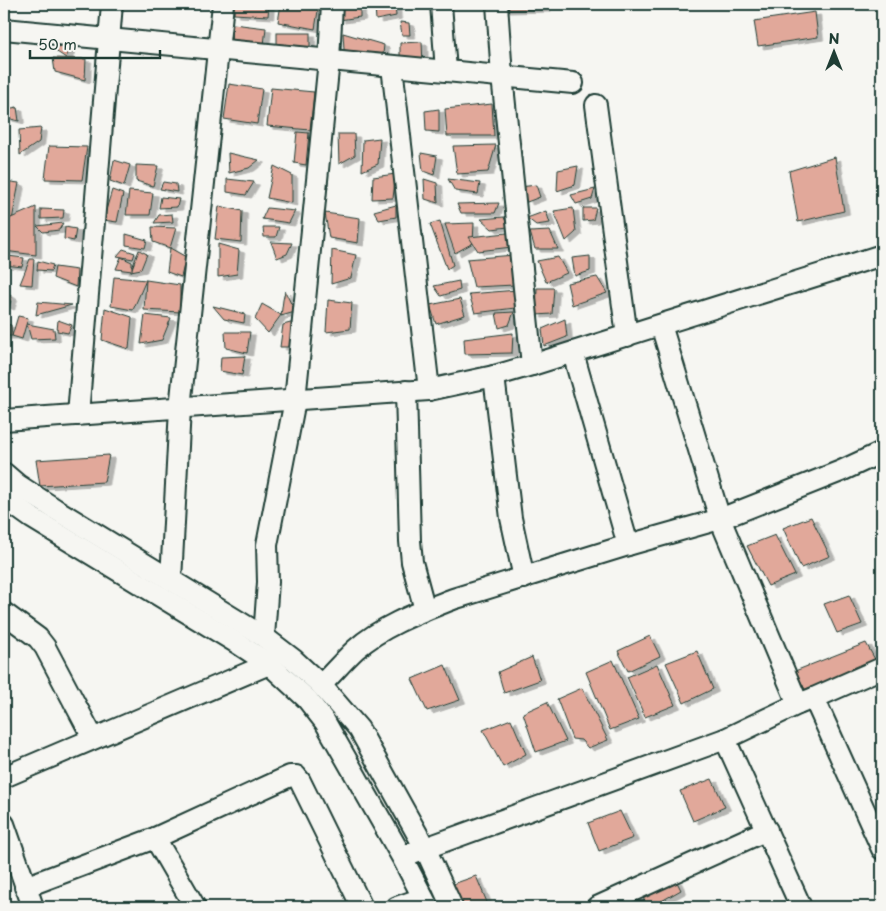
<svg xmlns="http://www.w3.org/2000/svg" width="886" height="911" viewBox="0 0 886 911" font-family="'Playpen Sans',sans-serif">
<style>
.building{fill:#e1a89a;stroke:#1f3d34;filter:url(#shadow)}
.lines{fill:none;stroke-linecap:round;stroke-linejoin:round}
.minor-casing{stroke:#1f3d34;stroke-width:24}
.minor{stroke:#f6f6f2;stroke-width:20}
</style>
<defs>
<filter id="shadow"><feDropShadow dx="5.5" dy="3" stdDeviation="0" flood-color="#0004"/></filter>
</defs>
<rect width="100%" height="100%" fill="#f6f6f2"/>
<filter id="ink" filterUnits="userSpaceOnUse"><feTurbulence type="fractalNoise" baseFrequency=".02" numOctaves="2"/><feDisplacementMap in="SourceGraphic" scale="10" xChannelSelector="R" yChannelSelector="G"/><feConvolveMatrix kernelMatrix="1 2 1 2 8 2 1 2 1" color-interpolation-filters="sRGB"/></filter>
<g filter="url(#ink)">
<!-- building -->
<g class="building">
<path d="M234,4H269L268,16L234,14Z"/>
<path d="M281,4L319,5L315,29L278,22Z"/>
<path d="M340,4H360V17L339,20Z"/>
<path d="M385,4H395L396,16L376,20L375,7Z"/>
<path d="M504,4H544L545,9L504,10Z"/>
<path d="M815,12L818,37L758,46L754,21Z"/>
<path d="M400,22L409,23L410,35H402Z"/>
<path d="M233,24L266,28L263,53L230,49Z"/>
<rect x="277" y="33" width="33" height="18"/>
<path d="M343,33L384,45L383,54L344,50Z"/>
<path d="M422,42L423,65L400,64V43Z"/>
<path d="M54,46L70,48L66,58L57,52Z"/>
<path d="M53,58L86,59L85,80L55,72Z"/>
<path d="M229,84L262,89L257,124L224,119Z"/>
<path d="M271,88L314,92L310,130L267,126Z"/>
<path d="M492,104L494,136H447L445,109Z"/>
<path d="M17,107L19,121L7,118V109Z"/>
<path d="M439,109V132L426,131L425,111Z"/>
<path d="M41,128L39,142L20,155L19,130Z"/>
<path d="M297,132L309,133L306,165L294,163Z"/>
<path d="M338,134H354L355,155L339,164Z"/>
<path d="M380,138L378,164L362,171L363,140Z"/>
<path d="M496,145L488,172L457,174L453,146Z"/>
<path d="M49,146L87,147L82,180L45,179Z"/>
<path d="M228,153L259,160L249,168L229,173Z"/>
<path d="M421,153L437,156L434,175L423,171Z"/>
<path d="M835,157L844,211L798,222L789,171Z"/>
<path d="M114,160L130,165L124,186L110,181Z"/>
<path d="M136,165L158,166L153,186L136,181Z"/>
<path d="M274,166L292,175V203L267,198Z"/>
<path d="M578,166L575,185L557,191L558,170Z"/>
<path d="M396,174L393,198L372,199L373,177Z"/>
<path d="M227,179L254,182L246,195L227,192Z"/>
<path d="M424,179L437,183L438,203L425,199Z"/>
<path d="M448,179L480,183L478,194L455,191Z"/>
<path d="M4,181L19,183L12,220L4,218Z"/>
<path d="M163,182L176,184L177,192L160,189Z"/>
<path d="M536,185L540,197L527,202L520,187Z"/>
<path d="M595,189L592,199L576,204L571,195Z"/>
<path d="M112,190L123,194L117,222L103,220Z"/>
<path d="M129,191L153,193L150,215H126Z"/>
<path d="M161,197L179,199L177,207L159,208Z"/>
<path d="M499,203L495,213H461L457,204Z"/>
<path d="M396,205V217L379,220L374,211Z"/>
<path d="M219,206L242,211L241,242L215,239Z"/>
<path d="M36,207V255L4,251V221Z"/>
<path d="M267,208L295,211L289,223L262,219Z"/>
<path d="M573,208L576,232L566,241L554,211Z"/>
<path d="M583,208H596L593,220L583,221Z"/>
<path d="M41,209L64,210L63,218L41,219Z"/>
<path d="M546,211L550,223L536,225L527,218Z"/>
<path d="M325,213L360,218L358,243L329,238Z"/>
<path d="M172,214L173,222L154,223L159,215Z"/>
<path d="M504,217L508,227L492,229L481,219Z"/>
<path d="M440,221L453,265L447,269L430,224Z"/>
<path d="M63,223L59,230L43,232L37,226Z"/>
<path d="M474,223L473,243L455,253L445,224Z"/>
<path d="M65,227L76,229L74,241L64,239Z"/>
<path d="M152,227L176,228L170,248L153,242Z"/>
<path d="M263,227H279L276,237H264Z"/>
<path d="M550,231L558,249H535L530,232Z"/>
<path d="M507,233L512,247L478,251L469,237Z"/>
<path d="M126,234L147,240L145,248L126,245Z"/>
<path d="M271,242L292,243L287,254L277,258Z"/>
<path d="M218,244L239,250L237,274L218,277Z"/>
<path d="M170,248L186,257L181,277L167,272Z"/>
<path d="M123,249L135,253L133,259L117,256Z"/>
<path d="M139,250L147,254L141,269L131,271Z"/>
<path d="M332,250L356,255L351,278L331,284Z"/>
<path d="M514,255L515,285L474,287L467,259Z"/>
<path d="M8,256L24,258L22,267L5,265Z"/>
<path d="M590,256V271L575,276L572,258Z"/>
<path d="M121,257L132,262V271L116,269Z"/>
<path d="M558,257L567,273L546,282L537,261Z"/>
<path d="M30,259H34L32,285L20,284Z"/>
<path d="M38,261L53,265L51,271L37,270Z"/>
<path d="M55,267L77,270L76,287L53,278Z"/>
<path d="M114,277L146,280L133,310L111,306Z"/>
<path d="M597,277L607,293L572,305L567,283Z"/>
<path d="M146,280L180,285V312L144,310Z"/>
<path d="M459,281L460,290L441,296L434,286Z"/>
<path d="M537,288H554L552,314L536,315Z"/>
<path d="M517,290L515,308L475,313L469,294Z"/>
<path d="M285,291L295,312L281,316L283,300Z"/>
<path d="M5,292L12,297L9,307L4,305Z"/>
<path d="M460,299L465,315L436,324L430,305Z"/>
<path d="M328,300L352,303L350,329L326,332Z"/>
<path d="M38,302L72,305L36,315Z"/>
<path d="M262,304L281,315L268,333L255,319Z"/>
<path d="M213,306L245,314L244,323L224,319Z"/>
<path d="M105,308L132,317L129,349L102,340Z"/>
<path d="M514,312L509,325L499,328L496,313Z"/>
<path d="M145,315L171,318L162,340L141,344Z"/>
<path d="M18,316L28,318L22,339L12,336Z"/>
<path d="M565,319L567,337L544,346L542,329Z"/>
<path d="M58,320L72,325L68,333L57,331Z"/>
<path d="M298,321L293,347H280L283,325Z"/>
<path d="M4,324L11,325L12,336H4Z"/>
<path d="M27,324L54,329L55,338L31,339Z"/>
<path d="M225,332H250L247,353L226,348Z"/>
<path d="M513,333L512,353L465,354L464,339Z"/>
<path d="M245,356L242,375L220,371L221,357Z"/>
<path d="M109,455L104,482L40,486L36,460Z"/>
<path d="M811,517L830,556L801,568L783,528Z"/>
<path d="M775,535L795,575L768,586L747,546Z"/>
<path d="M849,595L862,624L837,633L824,604Z"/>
<path d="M650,636L660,656L628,671L618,651Z"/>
<path d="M866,643L877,663L806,691L795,671Z"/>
<path d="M697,651L713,689L684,703L666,663Z"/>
<path d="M532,657L540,680L504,693L498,672Z"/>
<path d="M613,660L639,719L610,730L586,672Z"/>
<path d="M657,664L675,705L645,717L627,677Z"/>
<path d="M445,665L460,700L427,711L412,679Z"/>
<path d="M582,688L608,740L588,748L581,740L572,739L557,699Z"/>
<path d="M547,702L566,741L536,752L523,713Z"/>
<path d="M511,719L526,754L503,767L483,730Z"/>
<path d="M712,779L725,807L693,821L680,791Z"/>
<path d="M620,811L633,838L599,851L588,823Z"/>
<path d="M476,876L489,907H463L453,884Z"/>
<path d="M676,880L681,890L651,907H645L643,894Z"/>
</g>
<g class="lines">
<!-- minor casing -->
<g class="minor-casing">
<g id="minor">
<path d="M441,4L446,71"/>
<path d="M497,4L502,76L532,365"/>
<path d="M4,29L573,83"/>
<path d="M392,66L429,390"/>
<path d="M596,105L627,336"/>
<path d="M661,325L720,519L798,704"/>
<path d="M573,353L628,545"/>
<path d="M494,376L511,518L524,578"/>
<path d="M406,391L410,541L412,562L425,610"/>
<path d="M78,415L112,4"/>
<path d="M4,420L429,390L494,376L532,365L882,255"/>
<path d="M4,473L18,485L55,509L264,637L294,660L321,685L359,729L425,848L452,907"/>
<path d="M4,498L32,518L237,643L269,664L307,699L325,722L402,857L428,907"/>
<path d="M171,580L180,408L223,4"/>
<path d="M4,613L38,638L45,647L93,738"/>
<path d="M264,637L268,582L267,545L295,400L329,60L332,4"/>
<path d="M321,685C333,673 344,660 356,649C383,625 420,612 453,599L628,545L720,519L841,471L882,452"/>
<path d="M814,698L882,849"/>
<path d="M725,739L801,907"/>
<path d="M4,777L269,664"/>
<path d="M4,824L33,907"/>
<path d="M155,838L195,907"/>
<path d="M412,853L725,739L798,704L814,698L882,668"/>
<path d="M25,887L155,838L290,776H296L300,781L362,907"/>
<path d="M397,907L423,898"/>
<path d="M597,907L767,830"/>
</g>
</g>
<!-- minor -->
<use href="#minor" class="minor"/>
</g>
</g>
<!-- margin -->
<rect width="886" height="911" fill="none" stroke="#f6f6f2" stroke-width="20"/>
<rect x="10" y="10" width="866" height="891" fill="none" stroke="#1f3d34" stroke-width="2" filter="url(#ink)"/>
<!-- north arrow -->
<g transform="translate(834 52)" stroke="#f6f6f2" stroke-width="4" paint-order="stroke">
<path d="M0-4L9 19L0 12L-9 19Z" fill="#1f3d34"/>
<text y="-8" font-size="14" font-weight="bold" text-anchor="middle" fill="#1f3d34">N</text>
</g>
<!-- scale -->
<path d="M30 50v8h130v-8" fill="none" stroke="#1f3d34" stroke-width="2.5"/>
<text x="38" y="50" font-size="15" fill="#1f3d34" stroke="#f6f6f2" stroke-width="4" paint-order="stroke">50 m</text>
</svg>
